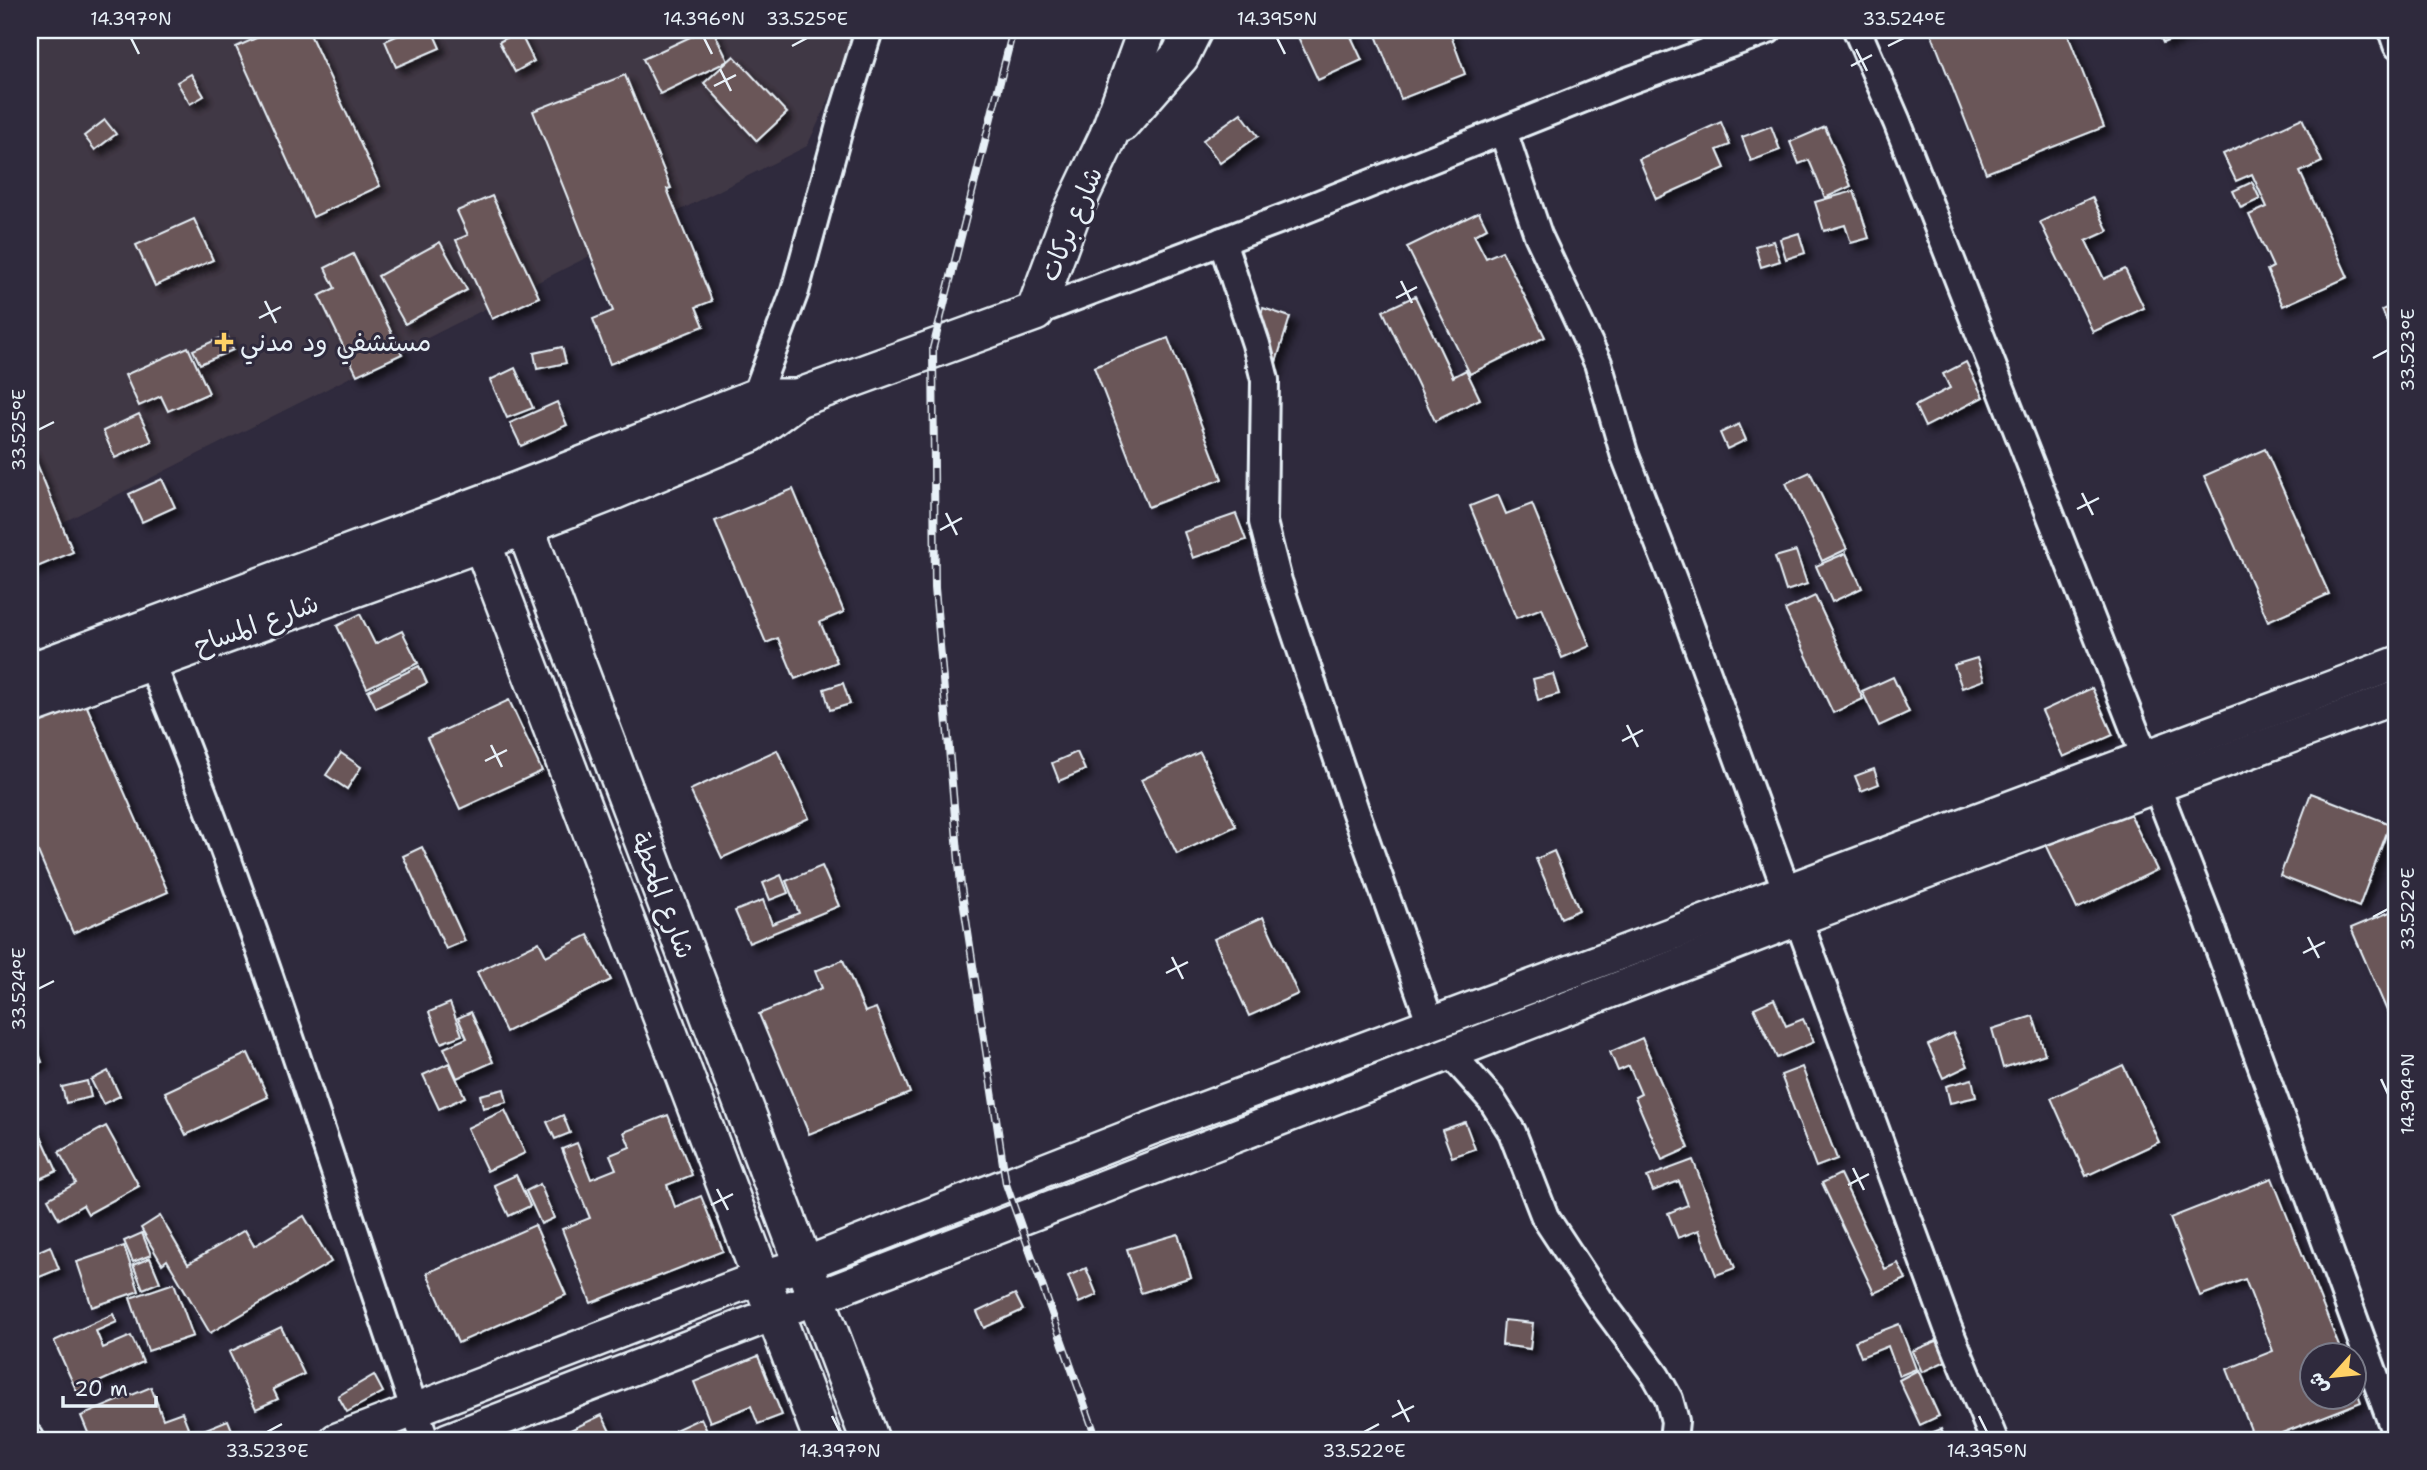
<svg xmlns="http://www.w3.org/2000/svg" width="2427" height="1470" viewBox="0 0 2427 1470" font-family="'Shantell Sans','Playpen Sans Arabic',sans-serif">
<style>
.built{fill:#413845}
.building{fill:#6b5759;stroke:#e8f1f8;stroke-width:2;filter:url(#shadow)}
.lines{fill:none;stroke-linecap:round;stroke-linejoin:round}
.minor-casing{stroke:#e8f1f8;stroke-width:32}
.tertiary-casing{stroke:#e8f1f8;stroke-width:37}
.secondary-casing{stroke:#e8f1f8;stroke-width:42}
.minor{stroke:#2f2a3d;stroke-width:26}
.tertiary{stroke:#2f2a3d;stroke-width:32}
.secondary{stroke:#2f2a3d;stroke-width:37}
.rail-casing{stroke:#e8f1f8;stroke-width:8}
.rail{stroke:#2f2a3d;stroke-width:5;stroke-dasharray:16;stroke-linecap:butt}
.ticks{fill:none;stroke:#e8f1f8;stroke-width:2.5}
.poi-dot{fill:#ffd166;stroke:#2f2a3d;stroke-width:2.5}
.labels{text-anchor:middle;stroke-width:6;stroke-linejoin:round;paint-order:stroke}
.street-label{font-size:26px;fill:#e8f1f8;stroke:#2f2a3d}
.poi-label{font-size:26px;fill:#e8f1f8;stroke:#2f2a3d;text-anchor:start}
.neatline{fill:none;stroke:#e8f1f8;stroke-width:2.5}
.ticks-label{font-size:18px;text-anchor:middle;fill:#e8f1f8}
</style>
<defs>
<filter id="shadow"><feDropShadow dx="6" dy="6" stdDeviation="3.5" flood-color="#0009"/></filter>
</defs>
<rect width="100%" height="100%" fill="#2f2a3d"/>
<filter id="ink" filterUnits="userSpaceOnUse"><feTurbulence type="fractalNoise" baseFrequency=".0143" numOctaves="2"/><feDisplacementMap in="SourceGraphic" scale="14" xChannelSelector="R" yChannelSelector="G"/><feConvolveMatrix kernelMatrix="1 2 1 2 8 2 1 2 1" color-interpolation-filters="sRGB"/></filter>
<g filter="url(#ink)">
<!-- built -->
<path class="built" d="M30,30H862L807,146L30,539Z"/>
<!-- building -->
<g class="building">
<path d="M274,30H308L380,186L313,217L236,47Z"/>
<path d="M410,30H432L440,48L396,67L385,41Z"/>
<path d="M705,30H713L728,61L660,94L643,59Z"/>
<path d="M1315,30H1348L1362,60L1318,80L1298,37Z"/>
<path d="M1374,30H1449L1465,74L1401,99Z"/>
<path d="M1930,30H2066L2104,127L1986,173Z"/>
<path d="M2157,30H2194L2163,43Z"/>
<path d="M519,31L534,61L515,72L499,42Z"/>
<path d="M734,56L787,113L757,141L704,83Z"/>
<path d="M191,74L204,96L190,104L177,82Z"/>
<path d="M625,75L671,188L667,189L712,301L696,307L704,326L610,364L593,319L613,311L533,111Z"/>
<path d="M1241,113L1258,136L1220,163L1203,140Z"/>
<path d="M2302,118L2322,162L2300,172L2348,277L2283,306L2267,270L2273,267L2249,215L2267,207L2252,174L2236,181L2223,154Z"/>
<path d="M105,120L116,134L95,150L84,136Z"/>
<path d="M1721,122L1730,145L1717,150L1725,168L1656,199L1639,159Z"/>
<path d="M1771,126L1780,150L1751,161L1742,137Z"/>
<path d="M1825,127L1851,186L1825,198L1809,160L1799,164L1790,142Z"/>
<path d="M2252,182L2260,199L2241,208L2233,191Z"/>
<path d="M1854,191L1869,238L1851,243L1845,225L1824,231L1815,202Z"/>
<path d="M492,196L539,297L492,319L456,240L468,235L457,211Z"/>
<path d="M2092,197L2108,231L2086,241L2104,279L2125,269L2144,308L2093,332L2040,222Z"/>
<path d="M1479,212L1487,228L1474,235L1486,258L1502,251L1545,337L1470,374L1407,247Z"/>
<path d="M194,219L213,260L155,286L136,245Z"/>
<path d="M1799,233L1805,253L1786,259L1780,239Z"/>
<path d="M1773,241L1780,261L1761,267L1755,246Z"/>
<path d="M440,242L467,290L405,324L378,276Z"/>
<path d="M353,254L402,354L357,375L319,296L335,288L325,268Z"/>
<path d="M1415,296L1453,377L1466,370L1480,399L1435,421L1383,311Z"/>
<path d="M2397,303V331L2392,333L2382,310Z"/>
<path d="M1263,308L1290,317L1272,375L1245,367Z"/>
<path d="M227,335L233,350L200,364L193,350Z"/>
<path d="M1168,338L1222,479L1148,507L1094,367Z"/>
<path d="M188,347L209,393L168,411L161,396L139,406L125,375Z"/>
<path d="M562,347L566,363L537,369L534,353Z"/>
<path d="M1966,362L1983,397L1925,427L1915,406L1950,388L1943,374Z"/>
<path d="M515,368L533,408L507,418L490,380Z"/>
<path d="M557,402L567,425L521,446L510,423Z"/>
<path d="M139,414L152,441L115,458L103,431Z"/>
<path d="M1739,424L1746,440L1727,449L1720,433Z"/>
<path d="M30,447L73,552L30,570Z"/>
<path d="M2265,449L2329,594L2268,621L2204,476Z"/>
<path d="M1810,472L1847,549L1822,561L1786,483Z"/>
<path d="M162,479L175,507L142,522L129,494Z"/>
<path d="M793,489L844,612L820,622L837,662L795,679L778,638L766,643L715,521Z"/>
<path d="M1498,495L1506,514L1532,504L1590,646L1562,658L1542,608L1516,618L1470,506Z"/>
<path d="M1236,514L1246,540L1193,558L1184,532Z"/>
<path d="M1796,551L1807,584L1786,591L1775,557Z"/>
<path d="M1846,553L1862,588L1832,602L1816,566Z"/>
<path d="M1815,596L1863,699L1833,713L1785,610Z"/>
<path d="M360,614L375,644L402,631L418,663L367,688L337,626Z"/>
<path d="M1977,658L1984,680L1962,688L1954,665Z"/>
<path d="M68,663L168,892L73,933L30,833V680Z"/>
<path d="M419,666L427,683L376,708L368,691Z"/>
<path d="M1553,674L1559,694L1538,700L1533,679Z"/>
<path d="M1893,677L1909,712L1879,726L1862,691Z"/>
<path d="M843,683L850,704L830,710L824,689Z"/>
<path d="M2092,688L2113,735L2063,757L2042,711Z"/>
<path d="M509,700L542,771L460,809L427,738Z"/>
<path d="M777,750L809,818L722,858L690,790Z"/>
<path d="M1077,752L1085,770L1059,781L1052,763Z"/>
<path d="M1200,752L1236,826L1177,854L1141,780Z"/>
<path d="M341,753L361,767L347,789L326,775Z"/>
<path d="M1874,769L1879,784L1861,791L1855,776Z"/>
<path d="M2311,793L2390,824L2359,907L2280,876Z"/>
<path d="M2122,797L2157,870L2077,909L2042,836Z"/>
<path d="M422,847L465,941L446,949L403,856Z"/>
<path d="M1554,851L1579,910L1561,918L1536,859Z"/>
<path d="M822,866L839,906L749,943L735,911L763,900L772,924L799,913L786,881Z"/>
<path d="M781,875L788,893L770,900L763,883Z"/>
<path d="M2397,909V1034L2351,928Z"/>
<path d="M1263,917L1298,994L1249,1016L1214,939Z"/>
<path d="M588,935L611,980L506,1032L477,972L539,942L546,956Z"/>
<path d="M843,960L865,1012L876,1008L910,1093L809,1134L759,1014L822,988L815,971Z"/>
<path d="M1774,999L1786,1026L1803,1019L1814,1042L1777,1058L1754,1008Z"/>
<path d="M450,1003L462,1035L441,1043L429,1012Z"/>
<path d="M471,1012L493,1062L457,1078L444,1048L467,1038L458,1018Z"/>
<path d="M2033,1016L2045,1054L2003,1068L1992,1029Z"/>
<path d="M30,1029L42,1062L30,1067Z"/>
<path d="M1953,1033L1968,1066L1943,1078L1928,1045Z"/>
<path d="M1642,1038L1689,1148L1662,1160L1635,1097L1641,1094L1629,1066L1618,1071L1610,1052Z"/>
<path d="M248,1053L268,1097L186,1135L165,1092Z"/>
<path d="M449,1063L465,1097L439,1109L423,1075Z"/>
<path d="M2123,1065L2159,1142L2086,1176L2051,1098Z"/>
<path d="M1802,1067L1837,1159L1816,1167L1781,1075Z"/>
<path d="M108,1071L120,1096L103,1104L91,1080Z"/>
<path d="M1972,1079L1976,1097L1950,1103L1946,1086Z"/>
<path d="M87,1081L91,1097L66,1103L62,1087Z"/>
<path d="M504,1089L507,1102L483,1108L480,1095Z"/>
<path d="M505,1110L525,1153L487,1171L467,1128Z"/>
<path d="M563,1115L570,1133L555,1139L547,1122Z"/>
<path d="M668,1115L692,1175L667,1185L675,1207L701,1196L723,1251L591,1303L562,1229L590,1218L562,1149L577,1143L591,1179L616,1169L610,1155L630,1147L624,1132Z"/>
<path d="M1465,1122L1475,1149L1452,1157L1442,1130Z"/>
<path d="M106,1126L139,1186L88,1214L83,1205L59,1219L48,1199L76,1183L59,1152Z"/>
<path d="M37,1127L57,1171L37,1180L30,1164V1131Z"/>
<path d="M1693,1160L1735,1268L1716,1275L1699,1230L1678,1238L1668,1213L1688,1205L1679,1181L1653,1191L1647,1177Z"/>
<path d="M1840,1174L1885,1269L1898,1263L1906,1279L1874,1293L1822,1183Z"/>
<path d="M516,1175L530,1206L509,1216L494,1185Z"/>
<path d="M2272,1178L2342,1354H2312V1396H2354V1384L2361,1402L2264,1440H2255L2227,1369L2273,1351L2245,1279L2200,1296L2170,1218Z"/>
<path d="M540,1184L554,1218L541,1224L526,1191Z"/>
<path d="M160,1216L188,1264L245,1230L254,1246L304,1216L331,1262L210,1333L167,1260L162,1264L141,1228Z"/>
<path d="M535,1225L566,1295L458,1343L427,1273Z"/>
<path d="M142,1233L151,1255L133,1262L124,1241Z"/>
<path d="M1178,1234L1191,1277L1141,1293L1127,1249Z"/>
<path d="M50,1246L59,1269L37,1278L30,1262V1255Z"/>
<path d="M124,1246L139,1291L92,1307L77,1262Z"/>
<path d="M150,1258L160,1282L143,1289L133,1265Z"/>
<path d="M1086,1268L1097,1295L1079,1303L1068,1276Z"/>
<path d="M174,1283L193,1336L148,1351L130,1298Z"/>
<path d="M1015,1294L1023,1310L984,1328L977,1312Z"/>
<path d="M113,1314L117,1322L96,1331L103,1348L131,1336L143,1362L77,1392L54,1341Z"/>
<path d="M1504,1320L1533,1323L1530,1349L1502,1345Z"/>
<path d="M1899,1324L1916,1369L1899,1376L1888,1346L1861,1357L1855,1341Z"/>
<path d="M281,1327L304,1374L273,1389L278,1399L256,1409L229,1352Z"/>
<path d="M1939,1340L1948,1360L1922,1372L1912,1351Z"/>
<path d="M758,1356L782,1415L758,1424L751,1406L710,1422L694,1382Z"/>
<path d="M1918,1370L1939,1416L1920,1425L1899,1380Z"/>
<path d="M374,1375L383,1392L347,1412L338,1396Z"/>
<path d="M151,1387L163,1419L182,1412L191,1435L228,1420L236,1440H91L81,1416Z"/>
<path d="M602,1415L614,1440H570L566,1432Z"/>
<path d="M701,1418L711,1440H679L675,1430Z"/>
<path d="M1941,1429L1946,1440H1922L1921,1437Z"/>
</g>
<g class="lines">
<!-- minor casing -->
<g class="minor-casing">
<g id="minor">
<path d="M1857,30L1897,122L2206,913L2397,1437"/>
<path d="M2392,30L2397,45"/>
<path d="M1503,131L1538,235L1598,363L1624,453L1677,590L1787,892"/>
<path d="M1222,241L1256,344L1265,380L1263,522L1278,581L1356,813L1431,1024"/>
<path d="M1035,312L1289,216L1622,83L1768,30"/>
<path d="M753,413L755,398L795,291L843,114L869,30"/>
<path d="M151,662C257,917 335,1180 425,1440"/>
<path d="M1798,919L1948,1328L1994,1440"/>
<path d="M1451,1054L1491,1099L1512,1132L1545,1217L1599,1299L1656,1376L1669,1399L1675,1421L1673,1440"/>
<path d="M30,1438V1440"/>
</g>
</g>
<!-- tertiary casing -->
<g class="tertiary-casing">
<g id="tertiary">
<path d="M336,1440L761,1277L802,1265L1149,1129L2397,663"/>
<path d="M447,1440L1798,919L2397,697"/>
</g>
</g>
<!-- secondary casing -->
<g class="secondary-casing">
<g id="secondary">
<path d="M1121,123L1180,56L1193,30"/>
<path d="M512,493L870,1440"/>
<path d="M469,509L823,1440"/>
<path d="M30,672L512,493L755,398H798"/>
<path d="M30,705L482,542L613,491L751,433L798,398L1035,312L1070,217L1108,137L1147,30"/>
</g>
</g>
<!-- minor -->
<use href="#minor" class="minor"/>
<!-- tertiary -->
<use href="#tertiary" class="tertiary"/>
<!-- secondary -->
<use href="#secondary" class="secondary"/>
<!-- rail casing -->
<g class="rail-casing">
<path id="rail" d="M1013,30L933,348L935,588L961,886L1006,1184L1097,1440"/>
</g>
<!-- rail -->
<use href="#rail" class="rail"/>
</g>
</g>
<!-- ticks -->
<path class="ticks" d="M131,38L139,54M704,38L712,54M1277,38L1285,54M792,46L807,38M1888,46L1904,38M1856,49L1867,71M1851,66L1872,55M720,69L731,91M714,86L736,75M1401,281L1412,303M1396,298L1417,287M265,301L276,323M259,318L281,307M2373,358L2388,350M38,430L54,422M2082,493L2093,515M2077,509L2099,498M946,513L957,535M940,530L962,518M1627,725L1638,747M1622,741L1643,730M491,745L502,767M485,761L507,750M2373,917L2388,909M2308,937L2319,958M2303,953L2325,942M1172,957L1183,979M1166,973L1188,962M38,989L54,981M2381,1079L2388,1094M1853,1168L1864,1190M1848,1185L1869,1174M717,1189L728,1210M711,1205L733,1194M1398,1400L1409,1422M832,1416L840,1432M1979,1416L1987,1432M1392,1417L1414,1406M267,1432L282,1424M1364,1432L1379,1424"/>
<!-- markers -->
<path class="poi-dot" d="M220.5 331.5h7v7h7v7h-7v7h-7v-7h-7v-7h7z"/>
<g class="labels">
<!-- street labels -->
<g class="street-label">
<text transform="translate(1071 224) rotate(-67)" y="9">شارع بركات</text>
<text transform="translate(256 624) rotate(-20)" y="9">شارع المساح</text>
<text transform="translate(663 895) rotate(69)" y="9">شارع المحطة</text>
</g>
<!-- poi labels -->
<g class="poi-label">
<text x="240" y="351">مستشفي ود مدني</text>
</g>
</g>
<!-- margin -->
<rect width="2427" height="1470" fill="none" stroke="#2f2a3d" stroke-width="77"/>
<!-- north arrow -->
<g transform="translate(2333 1376) rotate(243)"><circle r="33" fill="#2f2a3d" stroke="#797a88" stroke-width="2"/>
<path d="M0-5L12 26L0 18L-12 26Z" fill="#ffd166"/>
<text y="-10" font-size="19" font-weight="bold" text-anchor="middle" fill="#e8f1f8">ش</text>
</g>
<!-- scale -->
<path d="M63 1396v10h93v-10" fill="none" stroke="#e8f1f8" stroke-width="3.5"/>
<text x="74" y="1396" font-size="21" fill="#e8f1f8" stroke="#2f2a3d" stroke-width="5" paint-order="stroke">20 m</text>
<rect x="38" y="38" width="2350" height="1394" class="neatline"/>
<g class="ticks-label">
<text x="131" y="25">14.397°N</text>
<text x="704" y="25">14.396°N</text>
<text x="807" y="25">33.525°E</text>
<text x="1277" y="25">14.395°N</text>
<text x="1904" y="25">33.524°E</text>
<text transform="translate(2408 350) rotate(-90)" y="6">33.523°E</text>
<text transform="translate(19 430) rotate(-90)" y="6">33.525°E</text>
<text transform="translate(2408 909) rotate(-90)" y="6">33.522°E</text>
<text transform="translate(19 989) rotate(-90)" y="6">33.524°E</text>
<text transform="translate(2408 1094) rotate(-90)" y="6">14.394°N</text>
<text x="267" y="1457">33.523°E</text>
<text x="840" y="1457">14.397°N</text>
<text x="1364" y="1457">33.522°E</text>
<text x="1987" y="1457">14.395°N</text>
</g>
</svg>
